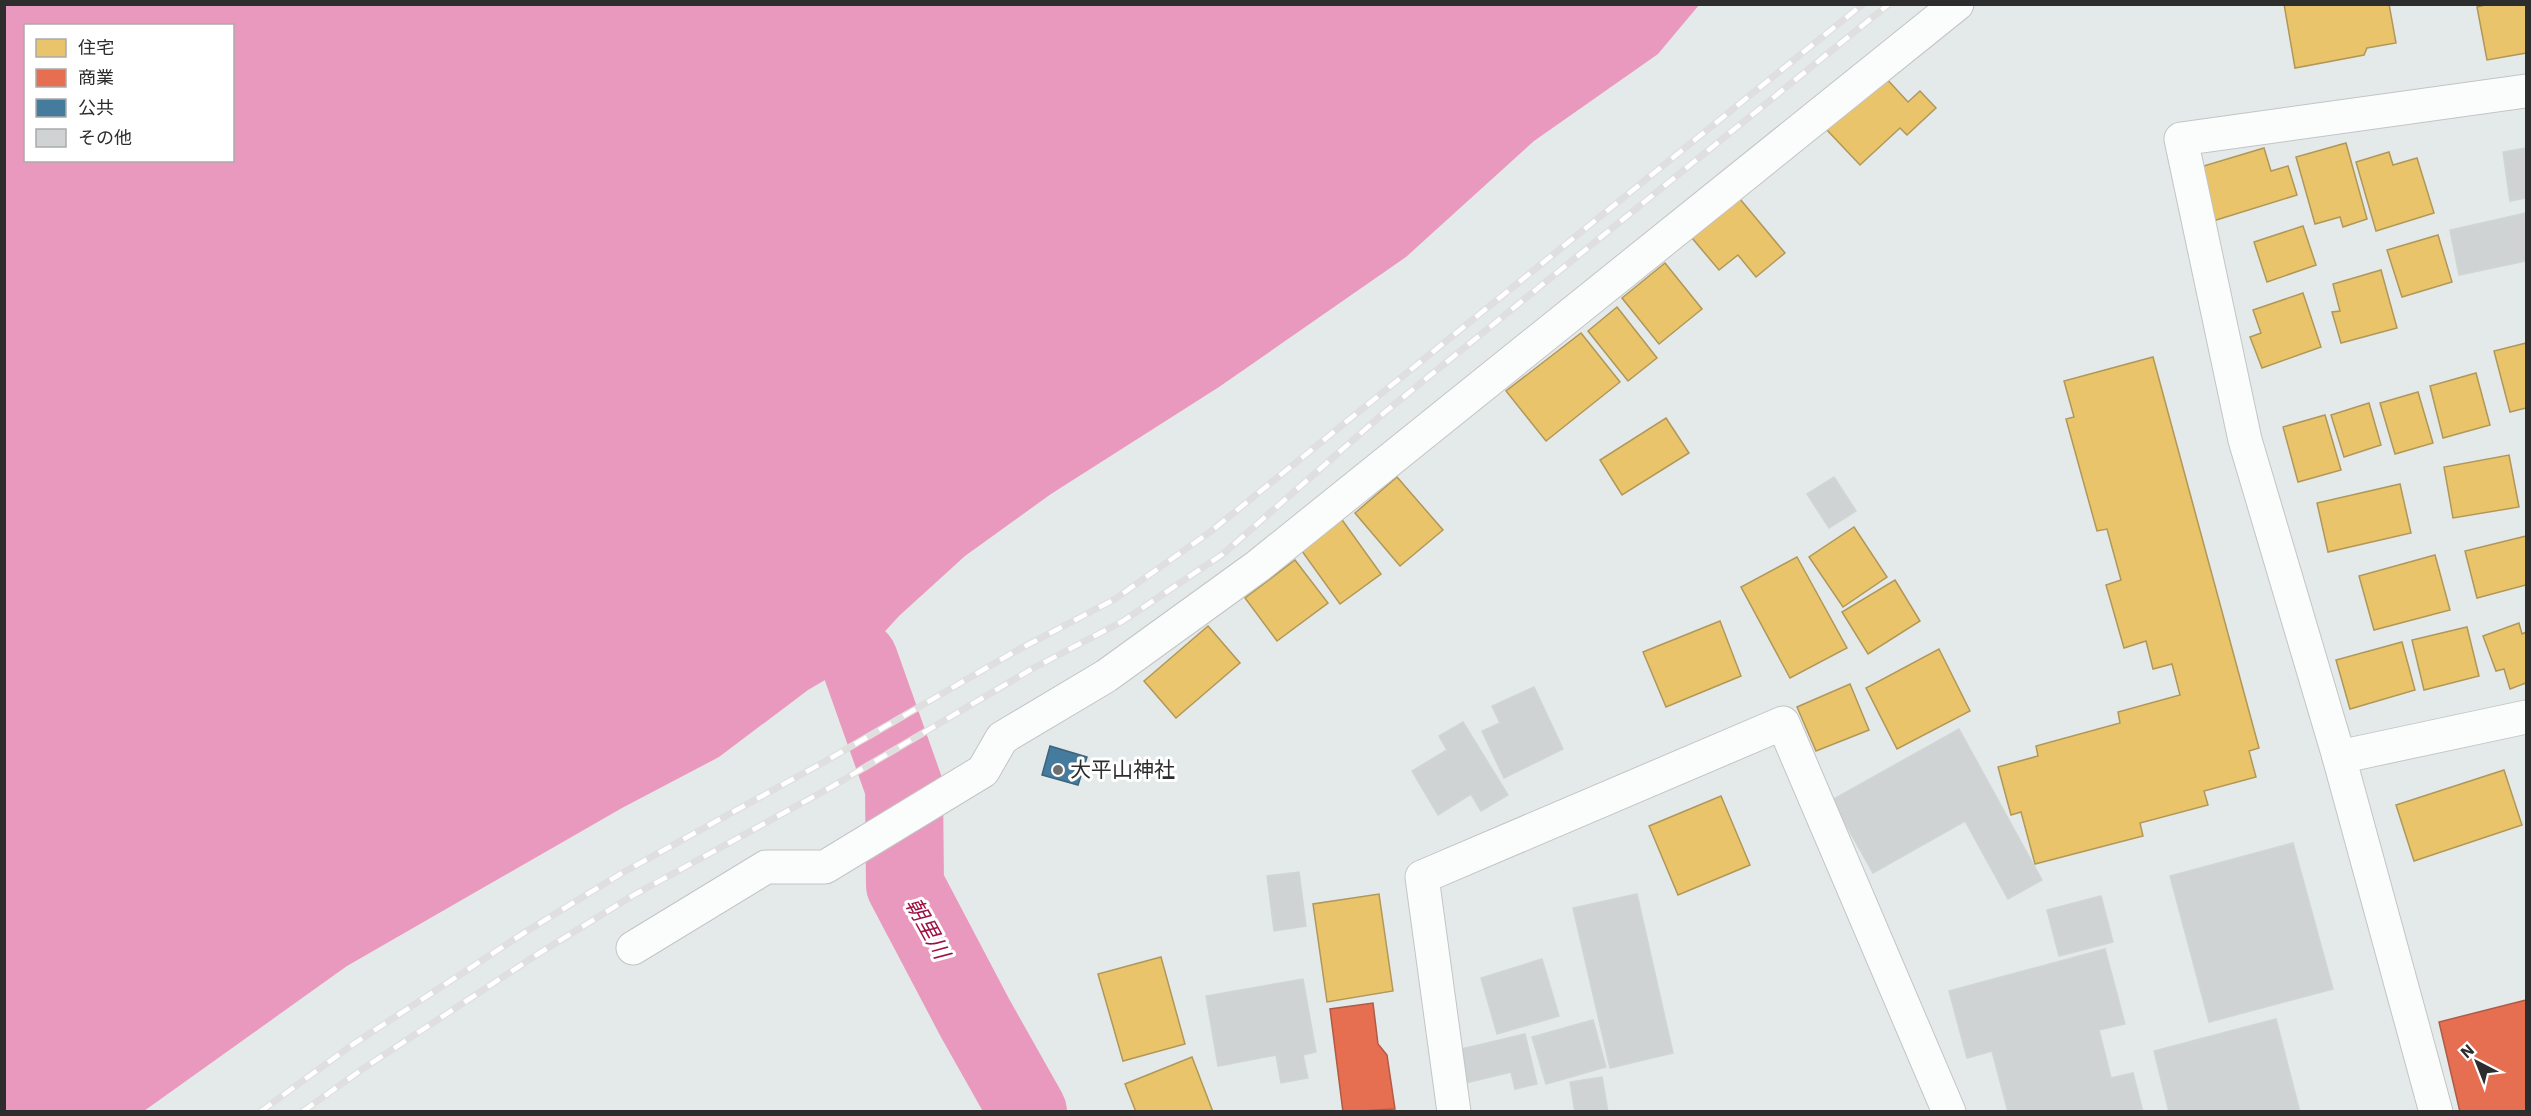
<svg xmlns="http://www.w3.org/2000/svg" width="2531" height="1116" viewBox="0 0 2531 1116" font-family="'IBM Plex Sans','Noto Sans JP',sans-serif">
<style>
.water{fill:#ea99be;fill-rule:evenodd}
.homes{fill:#e9c46a;stroke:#b19758;stroke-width:1.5}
.shops{fill:#e76f51;stroke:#af5b46;stroke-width:1.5}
.public{fill:#457b9d;stroke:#3e647b;stroke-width:1.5}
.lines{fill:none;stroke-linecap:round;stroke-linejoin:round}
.river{stroke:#ea99be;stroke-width:78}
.building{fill:#cfd3d3;stroke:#d0d5d5;stroke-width:1.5}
.minor-casing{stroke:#c4c4c4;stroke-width:35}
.minor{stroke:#fbfcfc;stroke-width:33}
.rail-casing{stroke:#e0dfdf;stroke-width:7}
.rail{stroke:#fff;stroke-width:4.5;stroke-dasharray:14;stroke-linecap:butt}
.poi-dot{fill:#6d6f6f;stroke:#fff;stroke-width:2}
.labels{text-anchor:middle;stroke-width:6;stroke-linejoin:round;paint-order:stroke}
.poi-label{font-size:21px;fill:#2d2d2d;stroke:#fff;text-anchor:start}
.water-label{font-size:22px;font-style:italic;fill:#9e1044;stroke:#fff}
</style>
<rect width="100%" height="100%" fill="#e4eaea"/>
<!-- water -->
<path class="water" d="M5,4H1699V5L1658,54L1534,141L1406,257L1219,387L1051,494L965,556L899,616L859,660L808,690L719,757L622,808L347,966L144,1111L5,1112ZM26,26H232V160H26Z"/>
<!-- homes -->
<g class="homes">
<path d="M2284,4H2389L2396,43L2367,48L2364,55L2295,68Z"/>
<path d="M2489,4H2526V53L2487,60L2477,7Z"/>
<path d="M1884,76L1908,102L1920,91L1936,108L1907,135L1900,128L1860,165L1826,129Z"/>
<path d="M2346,143L2367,219L2343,227L2340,217L2315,224L2296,157Z"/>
<path d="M2264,148L2271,171L2288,166L2297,195L2213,221L2197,168Z"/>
<path d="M2389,152L2393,165L2417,158L2434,213L2376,231L2356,162Z"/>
<path d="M1740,199L1785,253L1756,277L1738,255L1719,270L1692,238Z"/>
<path d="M2303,226L2316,265L2267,282L2254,242Z"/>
<path d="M2438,235L2452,282L2402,297L2387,250Z"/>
<path d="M1665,263L1702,309L1659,344L1622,298Z"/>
<path d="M2381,270L2397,328L2341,343L2332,312L2340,311L2333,284Z"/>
<path d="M2303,293L2321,347L2262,368L2250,337L2261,333L2253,310Z"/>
<path d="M1617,307L1657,358L1628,381L1588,331Z"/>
<path d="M1581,333L1620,382L1546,441L1506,391Z"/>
<path d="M2526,343V408L2510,412L2494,351Z"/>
<path d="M2153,357L2259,748L2249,751L2256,777L2204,791L2208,805L2140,823L2143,836L2035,864L2021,812L2011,815L1998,767L2038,756L2036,746L2120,723L2118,712L2180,695L2172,664L2153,669L2146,641L2124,648L2106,585L2121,580L2107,529L2097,531L2066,419L2074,417L2064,381Z"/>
<path d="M2476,373L2490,425L2443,438L2430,386Z"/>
<path d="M2418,392L2433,443L2395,454L2380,403Z"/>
<path d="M2369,403L2381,445L2344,457L2331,415Z"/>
<path d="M2325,415L2341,470L2298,482L2283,427Z"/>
<path d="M1666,418L1689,453L1622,495L1600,460Z"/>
<path d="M2509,455L2519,507L2453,518L2444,467Z"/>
<path d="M1397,477L1443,530L1400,566L1355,513Z"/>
<path d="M2400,484L2411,533L2328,552L2317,503Z"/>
<path d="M1340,517L1381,574L1340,604L1299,547Z"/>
<path d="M1854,527L1887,577L1843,607L1809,557Z"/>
<path d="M2526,536V585L2477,598L2465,551Z"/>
<path d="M2435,555L2450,610L2374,630L2359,576Z"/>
<path d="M1797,557L1847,648L1790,678L1741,587Z"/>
<path d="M1295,560L1328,603L1277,641L1245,598Z"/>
<path d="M1895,580L1920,621L1868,654L1842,612Z"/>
<path d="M1720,621L1741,676L1666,707L1643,652Z"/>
<path d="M2519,623L2522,634L2526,632V683L2510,689L2504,669L2496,671L2483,636Z"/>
<path d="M1208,626L1240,663L1176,718L1144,681Z"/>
<path d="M2467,627L2479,676L2424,690L2412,640Z"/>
<path d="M2402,642L2415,690L2350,709L2336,660Z"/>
<path d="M1939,649L1970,711L1897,749L1866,688Z"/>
<path d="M1850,684L1869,730L1816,751L1797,707Z"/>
<path d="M2504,770L2522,825L2414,861L2396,805Z"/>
<path d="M1721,796L1750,865L1678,895L1649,826Z"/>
<path d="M1379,894L1393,991L1327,1002L1313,904Z"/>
<path d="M1161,957L1185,1044L1123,1061L1098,974Z"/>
<path d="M1192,1057L1213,1112H1136L1125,1084Z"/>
</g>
<!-- shops -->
<g class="shops">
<path d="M2526,1000V1112H2460L2439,1022Z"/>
<path d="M1373,1003L1378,1044L1387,1055L1395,1109L1343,1112L1330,1009Z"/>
</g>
<!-- public -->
<path class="public" d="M1050,746L1087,757L1078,785L1042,775Z"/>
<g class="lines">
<!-- river -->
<path class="river" d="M859,660L904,787L905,885L975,1018L1028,1112"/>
</g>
<!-- building -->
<g class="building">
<path d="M2526,148V198L2510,201L2503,152Z"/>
<path d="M2526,213V261L2459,275L2450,230Z"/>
<path d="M1834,477L1856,511L1829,528L1807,494Z"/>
<path d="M1534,687L1563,749L1504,778L1482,731L1500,723L1492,706Z"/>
<path d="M1463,722L1508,795L1481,811L1471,794L1438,815L1412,771L1447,750L1439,736Z"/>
<path d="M1959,729L2042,880L2008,899L1965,821L1873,873L1832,800Z"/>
<path d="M2293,843L2333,989L2209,1022L2170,876Z"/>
<path d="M1299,872L1306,926L1274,931L1267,876Z"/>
<path d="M1637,894L1673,1053L1610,1068L1573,908Z"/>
<path d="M2101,896L2113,942L2059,956L2047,910Z"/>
<path d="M2105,949L2125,1024L2099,1030L2111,1078L2133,1073L2143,1112H2008L1992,1051L1967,1058L1949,991Z"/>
<path d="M1542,959L1559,1016L1497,1034L1481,978Z"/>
<path d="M1303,979L1316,1052L1303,1055L1308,1078L1281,1083L1276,1055L1218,1066L1206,996Z"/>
<path d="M2276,1019L2300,1112H2169L2154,1051Z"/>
<path d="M1593,1020L1606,1067L1546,1084L1532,1037Z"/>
<path d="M1525,1034L1537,1084L1515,1089L1511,1072L1461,1084L1453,1051Z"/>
<path d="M1602,1077L1608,1112H1575L1570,1082Z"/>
</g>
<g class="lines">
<!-- minor casing -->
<g class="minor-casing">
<g id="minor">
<path d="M2339,757L2526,717"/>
<path d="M633,948L766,867H825L983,771L1002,738L1106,676L1258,566L1957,4"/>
<path d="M1454,1112L1422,877L1783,723L1949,1112"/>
<path d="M2436,1112L2339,757L2245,440L2181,139L2526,91"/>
</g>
</g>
<!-- minor -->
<use href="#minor" class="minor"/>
<!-- rail casing -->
<g class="rail-casing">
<g id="rail">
<path d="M260,1112L352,1045L527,931L622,873L824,762L1014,652L1115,599L1210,532L1863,4"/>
<path d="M302,1112L364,1068L538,954L632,896L833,786L1030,670L1123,621L1223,554L1385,412L1889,4"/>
</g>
</g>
<!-- rail -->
<use href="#rail" class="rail"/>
</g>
<!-- markers -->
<circle class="poi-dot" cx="1058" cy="770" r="6"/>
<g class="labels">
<!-- poi labels -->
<g class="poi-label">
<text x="1070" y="777">大平山神社</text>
</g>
<!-- water labels -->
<g class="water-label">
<text transform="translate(928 928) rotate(61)" y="8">朝里川</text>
</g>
</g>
<!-- border -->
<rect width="2531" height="1116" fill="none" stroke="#2d2d2d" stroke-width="12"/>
<!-- legend -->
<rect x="24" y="24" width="210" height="138" fill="#ffffff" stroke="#ababab" stroke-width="1.5"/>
<rect x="36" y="39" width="30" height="18" fill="#e9c46a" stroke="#ababab" stroke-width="1.5"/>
<text x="78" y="54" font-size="18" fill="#2d2d2d">住宅</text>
<rect x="36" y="69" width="30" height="18" fill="#e76f51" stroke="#ababab" stroke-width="1.5"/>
<text x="78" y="84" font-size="18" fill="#2d2d2d">商業</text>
<rect x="36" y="99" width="30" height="18" fill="#457b9d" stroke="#ababab" stroke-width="1.5"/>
<text x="78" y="114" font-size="18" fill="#2d2d2d">公共</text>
<rect x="36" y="129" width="30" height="18" fill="#cfd3d3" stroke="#ababab" stroke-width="1.5"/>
<text x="78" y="144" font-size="18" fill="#2d2d2d">その他</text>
<!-- north arrow -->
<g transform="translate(2477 1062) rotate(318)" stroke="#ffffff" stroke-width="4.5" paint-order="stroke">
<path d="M0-4.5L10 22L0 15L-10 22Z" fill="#2d2d2d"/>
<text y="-9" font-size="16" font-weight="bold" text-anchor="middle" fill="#2d2d2d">N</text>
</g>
</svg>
